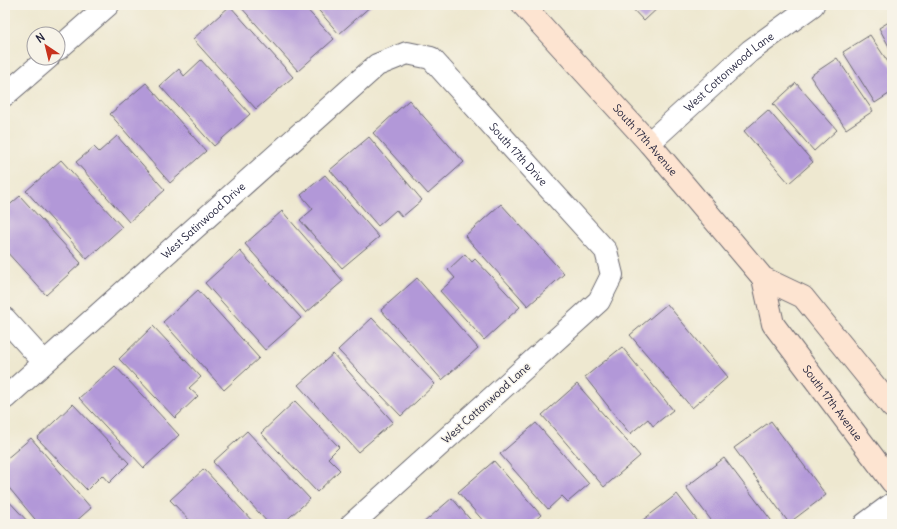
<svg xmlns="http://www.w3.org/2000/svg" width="897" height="529" viewBox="0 0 897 529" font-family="Delius,sans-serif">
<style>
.building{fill:#b298d8}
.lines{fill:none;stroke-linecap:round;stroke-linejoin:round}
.street-casing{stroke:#69676f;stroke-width:24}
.secondary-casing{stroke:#69676f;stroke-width:24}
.street{stroke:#fff;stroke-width:22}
.secondary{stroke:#fde4d1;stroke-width:22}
.labels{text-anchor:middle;stroke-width:3;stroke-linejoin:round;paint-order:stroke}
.street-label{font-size:11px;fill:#22223b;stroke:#f7f3e8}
</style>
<rect width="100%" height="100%" fill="#f7f3e8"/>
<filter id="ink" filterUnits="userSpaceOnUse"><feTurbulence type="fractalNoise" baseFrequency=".025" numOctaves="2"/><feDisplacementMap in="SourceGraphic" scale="8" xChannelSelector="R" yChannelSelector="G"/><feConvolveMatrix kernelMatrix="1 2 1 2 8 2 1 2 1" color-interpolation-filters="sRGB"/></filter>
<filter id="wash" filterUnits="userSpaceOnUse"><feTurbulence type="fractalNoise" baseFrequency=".012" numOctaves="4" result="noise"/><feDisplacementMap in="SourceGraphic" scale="16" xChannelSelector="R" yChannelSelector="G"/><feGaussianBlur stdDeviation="0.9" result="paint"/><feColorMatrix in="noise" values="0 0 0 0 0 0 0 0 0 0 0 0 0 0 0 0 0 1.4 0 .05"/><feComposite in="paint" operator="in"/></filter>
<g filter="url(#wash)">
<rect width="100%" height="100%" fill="#eee8d0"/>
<g id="blocks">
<!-- building -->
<g class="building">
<path d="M239,5H303L334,39L298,71Z"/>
<path d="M314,5H372L339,34Z"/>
<path d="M629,5H661L644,21Z"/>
<path d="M230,6L293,77L256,109L193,39Z"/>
<path d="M892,20V52L879,28Z"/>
<path d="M870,35L892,68V92L875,103L843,52Z"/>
<path d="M837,58L873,111L846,129L810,76Z"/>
<path d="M201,60L250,114L214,146L160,86L179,69L184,76Z"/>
<path d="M146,83L206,151L170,183L110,114Z"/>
<path d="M796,83L837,130L814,151L773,104Z"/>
<path d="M409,100L464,162L428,194L373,133Z"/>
<path d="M768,110L813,162L789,183L744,131Z"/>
<path d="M117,136L165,190L129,222L76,162L94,147L99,152Z"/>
<path d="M369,137L422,200L402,217L396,210L378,226L330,170Z"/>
<path d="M61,160L122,227L87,259L26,191Z"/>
<path d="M325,175L379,237L342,268L300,220L313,209L301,195Z"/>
<path d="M20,196L81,263L46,295L5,250V209Z"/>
<path d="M501,204L564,274L528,306L465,236Z"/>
<path d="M282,211L343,281L306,313L245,244Z"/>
<path d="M240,251L301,318L265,350L205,283Z"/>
<path d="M465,254L472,262L475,259L520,307L484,340L440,291L455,278L448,270Z"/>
<path d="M417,278L478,348L442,380L381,310Z"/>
<path d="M198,290L259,358L224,390L163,322Z"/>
<path d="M667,304L728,377L692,408L630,335Z"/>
<path d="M372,318L435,384L401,416L338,350Z"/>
<path d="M153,326L201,377L189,388L198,396L175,418L119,359Z"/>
<path d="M622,347L673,410L653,426L648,419L630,434L585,377Z"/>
<path d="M333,354L393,422L358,452L298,385Z"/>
<path d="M115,366L179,435L144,468L79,398Z"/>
<path d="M577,384L640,456L604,487L542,415Z"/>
<path d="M295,401L339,447L328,458L340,470L317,492L261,433Z"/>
<path d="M73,404L129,463L109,483L102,475L87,490L37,438Z"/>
<path d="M771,421L826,495L789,523L734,448Z"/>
<path d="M536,423L589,484L568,502L562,496L548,509L500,454Z"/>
<path d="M247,431L310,499L282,524H269L213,462Z"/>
<path d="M31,438L91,508L73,524H39L5,483V460Z"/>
<path d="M724,458L774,524H714L686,487Z"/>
<path d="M494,461L541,515L531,524H486L458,492Z"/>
<path d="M204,469L255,524H193L170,500Z"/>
<path d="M677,494L700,524H640L639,523Z"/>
<path d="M5,497L30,524H5Z"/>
<path d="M452,498L474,524H422Z"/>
</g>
</g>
</g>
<g filter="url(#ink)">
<use href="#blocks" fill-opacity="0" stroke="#69676f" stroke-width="1"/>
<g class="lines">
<!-- street casing -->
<g class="street-casing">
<g id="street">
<path d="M58,49L108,5"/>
<path d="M5,95L48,58"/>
<path id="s1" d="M649,143L750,51L813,5"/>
<path d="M5,319L44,362"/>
<path id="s2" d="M5,398L377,65L407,53L431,58L606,251L612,275L599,301L352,524"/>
<path d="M865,524L892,504"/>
</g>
</g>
<!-- secondary casing -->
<g class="secondary-casing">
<g id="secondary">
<path id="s3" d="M523,5L649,143L763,278L803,297L892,407"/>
<path id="s4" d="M763,278L773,324L892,482"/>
</g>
</g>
<!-- street -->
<use href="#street" class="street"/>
<!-- secondary -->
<use href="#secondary" class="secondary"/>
</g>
</g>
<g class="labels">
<!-- street labels -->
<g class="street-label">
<text dy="4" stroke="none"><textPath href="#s1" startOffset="107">West Cottonwood Lane</textPath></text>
<text dy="4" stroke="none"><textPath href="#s3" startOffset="182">South 17th Avenue</textPath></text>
<text dy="4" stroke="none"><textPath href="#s2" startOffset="686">South 17th Drive</textPath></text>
<text dy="4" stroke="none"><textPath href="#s2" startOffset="266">West Satinwood Drive</textPath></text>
<text transform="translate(486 403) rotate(-42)" y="4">West Cottonwood Lane</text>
<text dy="4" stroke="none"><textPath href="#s4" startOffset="146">South 17th Avenue</textPath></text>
</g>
</g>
<!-- margin -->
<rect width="897" height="529" fill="none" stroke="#f7f3e8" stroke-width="20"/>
<!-- north arrow -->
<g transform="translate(46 46) rotate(325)"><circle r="19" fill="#f7f3e8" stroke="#a29fa3"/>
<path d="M0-3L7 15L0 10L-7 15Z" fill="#c8321e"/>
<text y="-6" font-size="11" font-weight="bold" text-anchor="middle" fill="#22223b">N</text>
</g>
</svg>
